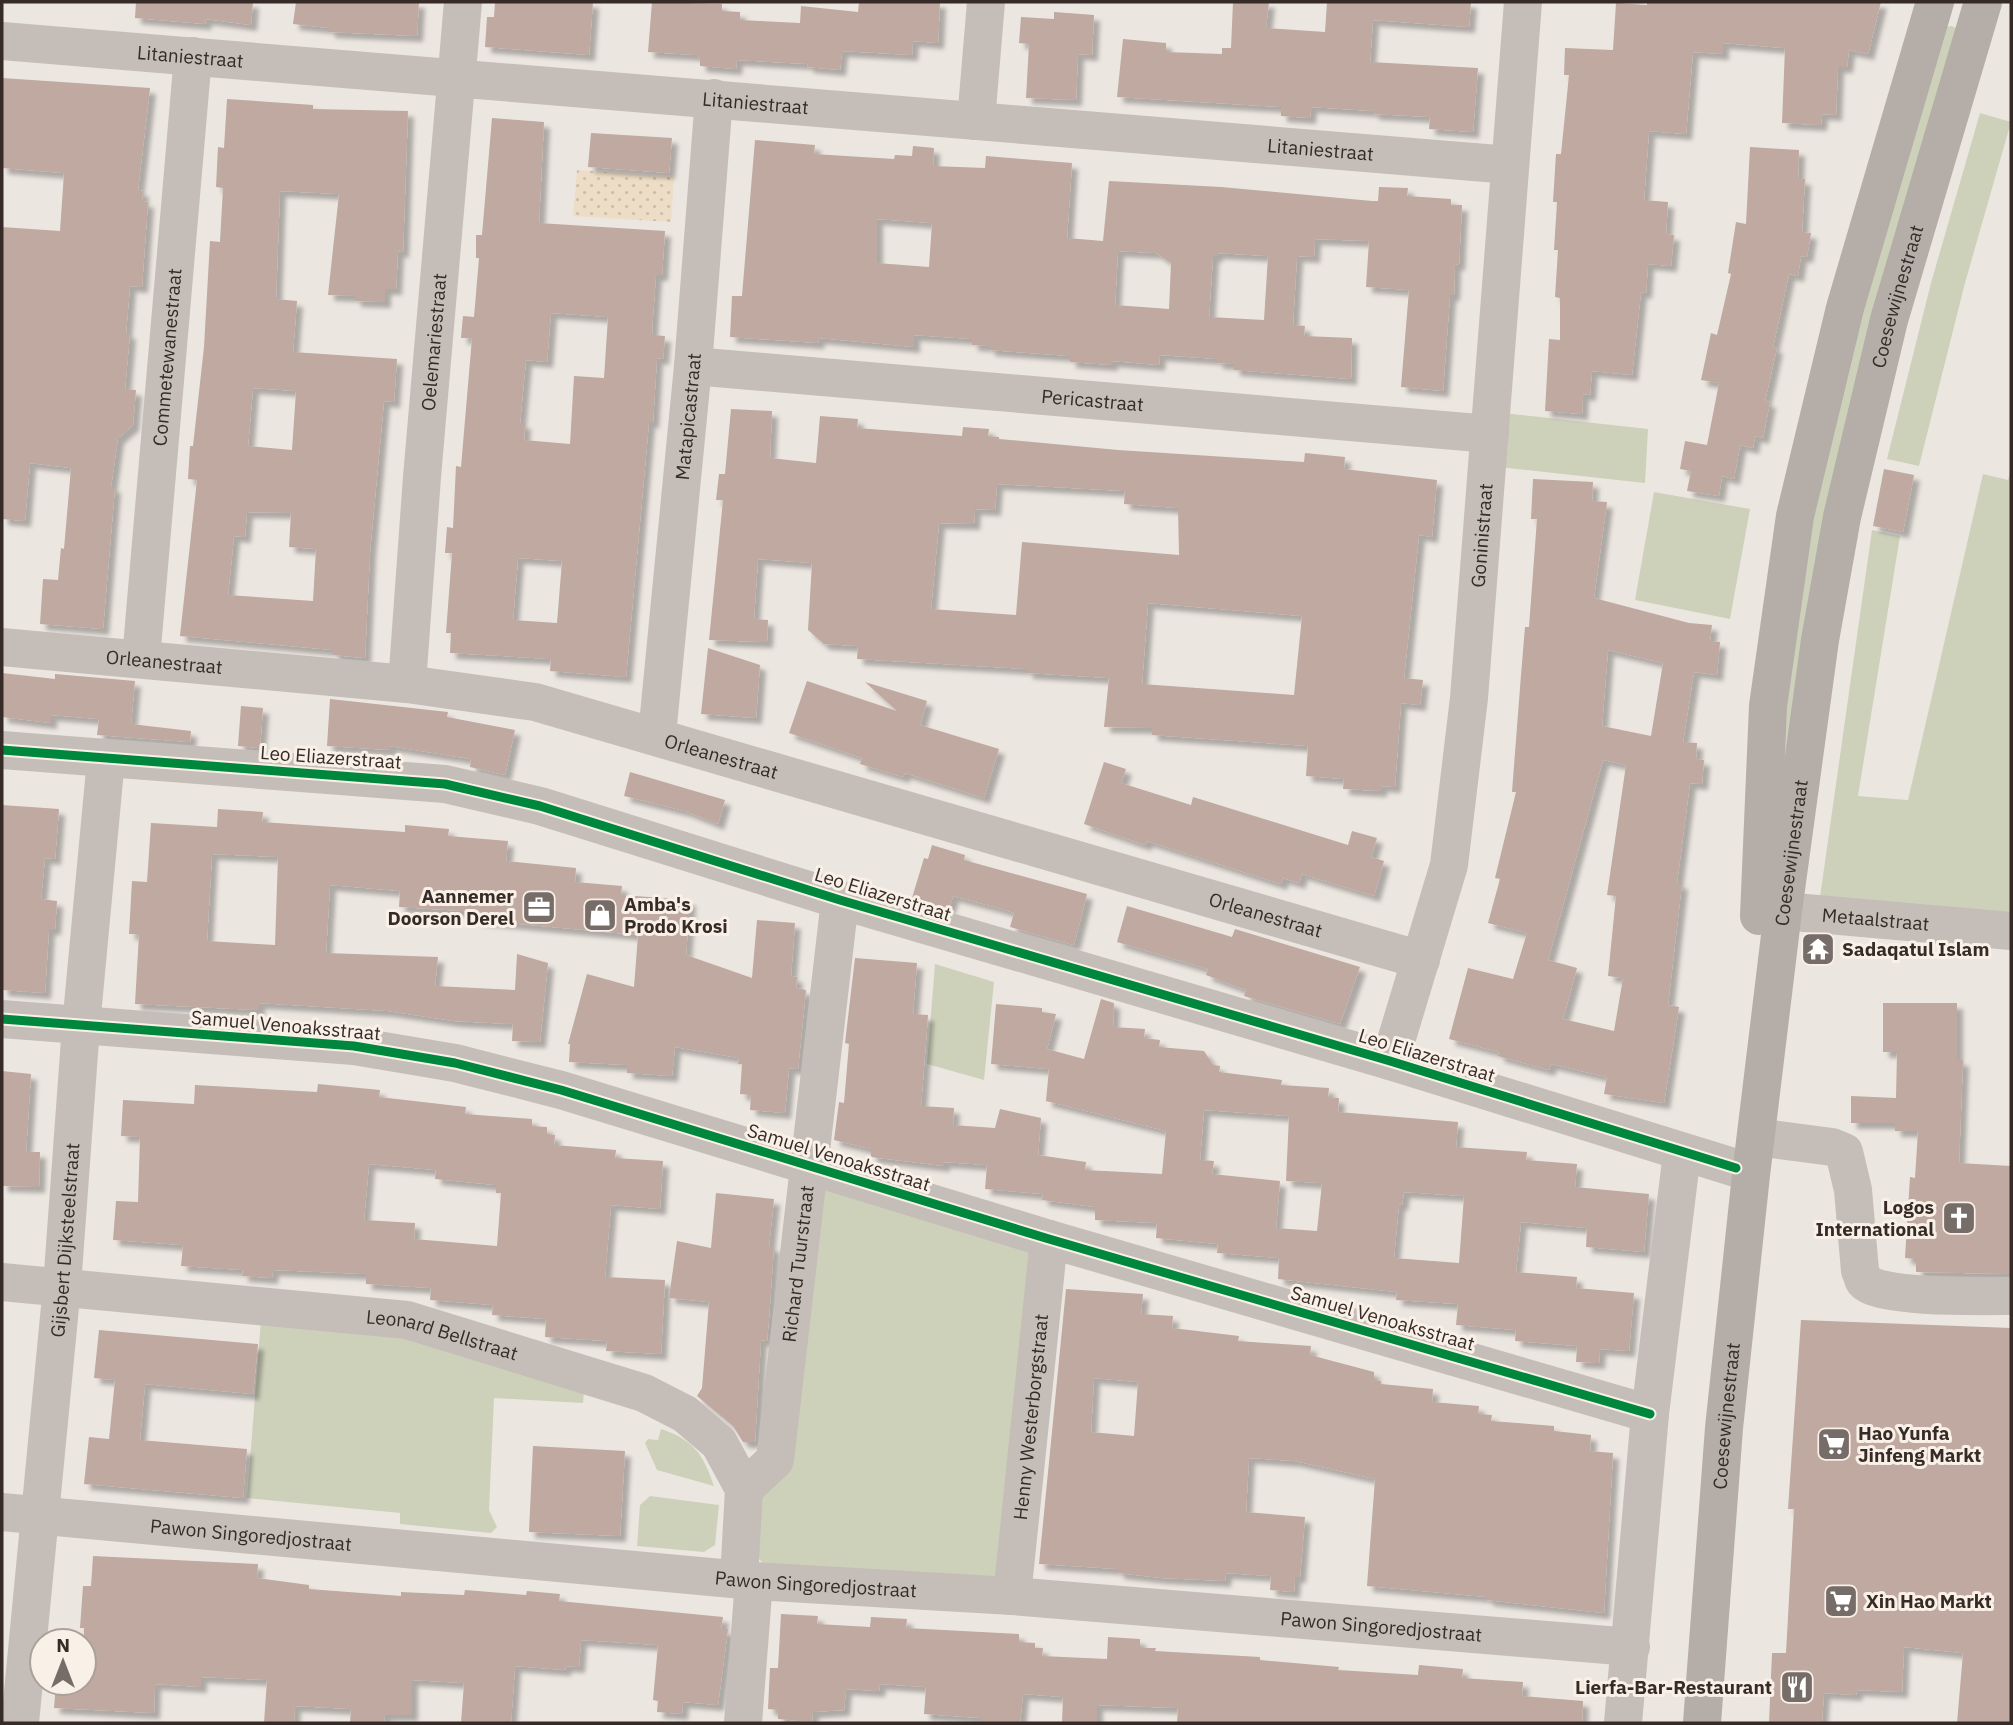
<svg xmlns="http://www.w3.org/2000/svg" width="2013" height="1725" viewBox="0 0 2013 1725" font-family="'IBM Plex Sans',sans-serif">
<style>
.grass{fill:#ced1ba}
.sand{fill:url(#sand-dots)}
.building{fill:#bfa9a1;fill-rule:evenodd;filter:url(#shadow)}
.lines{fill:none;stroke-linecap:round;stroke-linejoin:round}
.minor{stroke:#c5beb8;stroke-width:38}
.major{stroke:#b4ada8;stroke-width:38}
.cycleway-casing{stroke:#f9f0e7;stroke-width:13}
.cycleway{stroke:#00873e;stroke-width:9}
.labels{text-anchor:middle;stroke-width:6;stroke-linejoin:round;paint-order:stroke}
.street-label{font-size:19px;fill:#362b27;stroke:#f9f0e7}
.poi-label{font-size:19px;font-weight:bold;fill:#362b27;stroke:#f9f0e7;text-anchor:start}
</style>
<defs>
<pattern id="sand-dots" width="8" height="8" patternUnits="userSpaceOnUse" patternTransform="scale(1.75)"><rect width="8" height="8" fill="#edddc6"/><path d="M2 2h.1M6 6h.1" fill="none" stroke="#ccbeaa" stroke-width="1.8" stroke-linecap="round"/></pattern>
<filter id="shadow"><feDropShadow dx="6" dy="6" stdDeviation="2" flood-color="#0004"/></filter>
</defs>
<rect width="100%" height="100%" fill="#ece6e0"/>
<!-- grass -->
<g class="grass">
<path d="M1951,26L1957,28L1798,729L1775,795L1786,655L1844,359L1945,27Z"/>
<path d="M1980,113L2011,122L1965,283L1919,466L1887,459L1931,283Z"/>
<path d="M1503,413L1648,429L1645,483L1499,467Z"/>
<path d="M2011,468V924L1820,897L1872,530L1900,536L1858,796L1908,800L1983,474L2008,480Z"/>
<path d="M1654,492L1750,509L1730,619L1635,600Z"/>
<path d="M935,964L994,982L984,1080L927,1064Z"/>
<path d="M814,1185L1030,1244L1003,1580L765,1565L759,1559L753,1494Z"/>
<path d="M261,1320L423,1340L584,1391L583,1403L494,1398L489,1510L497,1527L491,1533L400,1524V1513L247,1498Z"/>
<path d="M661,1429C694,1440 703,1454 714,1486L657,1470L645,1443L648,1439L658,1440Z"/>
<path d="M650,1496L719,1505L715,1545L704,1552L637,1546L640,1505Z"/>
</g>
<!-- sand -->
<path class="sand" d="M577,170L674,177L671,222L573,216Z"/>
<!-- building -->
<g class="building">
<path d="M136,2H253L251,25L206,19L205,24L135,18Z"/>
<path d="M296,2H419L417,36L329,32V28L293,24Z"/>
<path d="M495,2H593L589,55L485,47L487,17H494Z"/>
<path d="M652,2L722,4V11L740,12V20L800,23L801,6L858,12L859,2H940L938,43L913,41L912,55L842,51L840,70L807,67L808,64L737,60L736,69L700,66V59L696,55L648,52Z"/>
<path d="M1233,2H1269L1266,28L1325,32L1327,2H1471L1469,27L1373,20L1370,62L1478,68L1473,132L1429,129L1430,117L1373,114V111L1311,107L1310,118L1281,116V107L1117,97L1123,39L1166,43V52L1222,54V48H1231Z"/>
<path d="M1647,2H1881L1868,54L1849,50L1847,67H1838L1836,115L1822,114L1821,125L1782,123L1785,48L1723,43V54L1693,52L1686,134L1649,131L1644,200L1668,202L1666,234L1674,235L1671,266L1648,264L1646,293L1641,292L1632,375L1592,371L1590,395L1583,394L1582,414L1545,411L1549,339L1560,340V298L1555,297L1558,250H1554L1557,202H1553L1556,154H1561L1569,75H1564L1565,48L1613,50L1616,3L1647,5Z"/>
<path d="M1054,12L1094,15L1092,55L1078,54L1076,100L1026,98L1029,44L1019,43L1021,17L1054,19Z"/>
<path d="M2,78L150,88L138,190L143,191L142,201L148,202L142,287L130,286L126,333H130L125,389L136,390L133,425L118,438L111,487H115L103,629L40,624L43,579L58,580L61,548L64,549L71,468L30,463L25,521L2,519V227L60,231L64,173L2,168Z"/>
<path d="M227,99L313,105V109L408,111L403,252L398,251L396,289H385V302L355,301V296L328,295L339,194L280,191L276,299L297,301L293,352L397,359L394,402L384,401L370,552L365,658L333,655V650L180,636L197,480L188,479L190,446H193L204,347L210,241L220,242L223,188L216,187L218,147L224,148ZM253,388L296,391L292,450L248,446ZM247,512L291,513L289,547L316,549L313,601L228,595L234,536L245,537Z"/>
<path d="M492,118L544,122L539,223L665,231L662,275H656L652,330L653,335L665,336L663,359L657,358L653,422H649L626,677L550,671L551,659L450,653L451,633H446L452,553H445L447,527L453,528L456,466L461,467L472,338H461L463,316L474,317L479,258H476V235H482ZM551,313L608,317L604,378L574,376L570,444L524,440L525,423H520L526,360L547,362ZM518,558L562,561L557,623L513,620Z"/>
<path d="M591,133L672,138L669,173L588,167Z"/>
<path d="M755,140L815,145L814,154L894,159L895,155L912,156L913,146L934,148L933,166L985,168L986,156L1072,163L1067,238L1103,241L1109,181L1221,187L1372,201H1378L1379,187L1408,188L1407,196L1451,199V205H1462L1459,265L1455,264L1454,295H1450L1443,391L1401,387L1409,290L1366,287L1369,241L1315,239L1314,257L1297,256L1293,325L1305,326L1304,336L1352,338L1351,379L1234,370V364L1217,363V359L1160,355L1159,365L1112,361V365L1070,362V356L989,350V346L972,345V339L914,335V347L819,338L818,343L730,337L732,296H742ZM877,219L932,223L929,267L877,263ZM1118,251L1156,253L1171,263L1169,309L1115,305ZM1217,253L1268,256L1264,320L1209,317L1213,256H1217Z"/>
<path d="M1750,147L1799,150L1798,179H1805L1802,232L1811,233L1807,257L1801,256L1798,276L1789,274L1773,347L1777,348L1765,401L1770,402L1763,438L1755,436L1753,448L1740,445L1734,479L1722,476L1719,496L1687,491L1691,471L1680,469L1685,441L1707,445L1719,383L1701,380L1711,333L1717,335L1731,274L1728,273L1736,222L1746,224Z"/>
<path d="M731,409L772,411L770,458L816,463L820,416L858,419L857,428L962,436L963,427L989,429L988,436L999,437V439L1118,450L1304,462L1305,453L1345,457L1344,469L1437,480L1432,537L1419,535L1404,678L1423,680L1420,705L1401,703L1395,787L1381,786V791L1343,789L1344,779L1306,776L1308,746L1152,735V728L1104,727L1109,678L1027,673V669L857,659L858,646L824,644L808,630L812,563L758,559L754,619L768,620L767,642L709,640L723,500H716L719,474H725ZM997,484L1125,491L1124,504L1178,508L1179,555L1022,542L1016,615L931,609L939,523L974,524L975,509L995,510ZM1148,603L1302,616L1294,695L1142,684Z"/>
<path d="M1884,469L1914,475L1903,532L1873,526Z"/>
<path d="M1533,479L1593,482L1592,501L1607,502L1594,598L1689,623L1712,625L1710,641L1720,642L1717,675L1694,672L1683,742L1697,743L1696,759L1704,760L1702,784L1690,783L1677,883H1682L1668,1005L1679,1007L1664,1103L1604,1094L1607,1077L1551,1064L1549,1070L1498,1056L1499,1052L1449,1039L1468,968L1513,979L1527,933L1488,923L1500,879L1495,878L1516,792H1512L1521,675L1525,627H1529L1537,519H1531ZM1608,650L1663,663L1651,736L1602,726ZM1603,760L1626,765L1607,895L1616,896L1608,976L1623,978L1614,1031L1563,1019L1577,968L1548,960Z"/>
<path d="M708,648L760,665L756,718L701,714Z"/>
<path d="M2,673L55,679V674L135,681L131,724L191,731L190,742L97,735L99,719L51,715V723L2,717Z"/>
<path d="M807,681L897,711L865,682L927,701L920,725L999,749L984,798L905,773L903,777L860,764L862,758L789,733Z"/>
<path d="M330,699L448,712L447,717L515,730L505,775L470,767L471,759L390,746V750L327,746Z"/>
<path d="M241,706L263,708L260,748L238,746Z"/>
<path d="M1104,762L1126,769L1121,783L1191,805L1193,797L1348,845L1352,831L1377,838L1371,857L1384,861L1374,896L1302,874L1299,883L1283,878L1281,884L1147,841L1145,845L1084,824Z"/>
<path d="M630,772L725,800L718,824L685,811L624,796Z"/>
<path d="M2,805L59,809L55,859L45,858L41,899L57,901L55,929H49L45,993L2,990Z"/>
<path d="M218,809L263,812L262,822L405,832V825L449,829L448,836L508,841L506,861L576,868L575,882L622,886L621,895L690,900L686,955L752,978L757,920L795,923L791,976L797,977L796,988L806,990L798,1069L789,1068L785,1113L750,1110L751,1095L740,1094L742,1064H738L739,1058L675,1047L672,1076L627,1073V1065L569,1062L570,1044H568L587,974L634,987L638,935L476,920L479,912L399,907L400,891L330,885L326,953L438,957L435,986L515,990L517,954L548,963L540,1042L512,1041L513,1024L454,1021L388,1011L259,1003V1010L135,1004L139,934H129L132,881L147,882L151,823L217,827ZM212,854L278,857L275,945L207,941Z"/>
<path d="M932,845L965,855L964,860L1087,894L1074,945L1010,927L1014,913L1002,909L953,896L949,909L912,898L924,858L928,859Z"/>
<path d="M1127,906L1232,937L1235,929L1360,967L1340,1024L1244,996L1246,990L1206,975L1208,969L1117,942Z"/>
<path d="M855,958L917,963L913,1014L928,1015L921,1106L954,1108L953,1125L995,1128L1000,1109L1041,1118L1038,1155L1086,1162L1085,1170L1162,1174L1166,1131L1046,1101L1049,1069L991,1064L996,1004L1042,1008V1012L1056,1014L1047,1049L1084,1059L1101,999L1114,1003L1113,1027L1145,1029L1144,1038L1160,1040L1159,1047L1204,1051L1213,1065L1220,1066L1219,1072L1282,1080L1281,1085L1329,1088L1328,1097L1339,1098L1338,1112L1458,1122L1456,1147L1527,1152L1526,1160L1577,1164L1575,1187L1649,1194L1644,1252L1586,1247L1587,1228L1521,1222L1516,1272L1577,1277L1576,1288L1634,1293L1629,1351L1600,1349L1599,1363L1576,1362L1577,1346L1515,1341L1516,1330L1456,1325L1458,1304L1396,1300L1397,1292L1278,1279L1279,1258L1217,1253L1218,1244L1156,1238L1157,1223L1095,1220V1207L1042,1200L1043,1194L985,1189L987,1165L944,1162V1166L871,1157V1149L834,1140L839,1102L844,1103L849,1044L845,1043ZM1204,1110L1289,1116L1286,1181L1322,1183L1317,1231L1276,1228L1280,1181L1212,1174L1214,1161L1200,1160ZM1404,1192L1464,1196L1459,1263L1394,1258L1399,1204L1402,1205Z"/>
<path d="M1883,1003H1957V1060H1963L1959,1163L2011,1166V1274L1916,1272V1259L1905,1258L1910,1177L1915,1178L1918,1131H1895V1123H1851V1096L1896,1098L1897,1052H1883Z"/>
<path d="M2,1071L31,1074L26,1152H40L39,1187L2,1186Z"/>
<path d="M318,1084L380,1090L379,1097L466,1107L465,1114L532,1119V1126L547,1127V1134L555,1135L554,1145L616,1150L615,1158L663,1161L660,1209L611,1205L605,1277L665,1280L661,1354L606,1351L607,1341L545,1337L546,1319L492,1315L493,1305L430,1300L431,1288L366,1284V1274L273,1270L272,1278L242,1276L243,1270L181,1266L183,1245L113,1240L116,1201L138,1202L140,1137L121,1136L123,1100L194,1104L195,1085L317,1092ZM369,1164L436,1170L435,1179L496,1185V1193H501L497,1246L414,1239L415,1223L364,1220Z"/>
<path d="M716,1193L774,1199L769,1246H774L769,1318L767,1341L761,1340L755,1442H743L733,1426L697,1396L702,1388L709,1302L669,1298L677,1241L711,1248Z"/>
<path d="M1066,1289L1143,1294L1141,1314L1173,1316L1172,1328L1239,1336L1238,1341L1311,1346L1310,1355L1374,1372V1380L1381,1381V1384L1433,1389L1432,1402L1479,1406L1478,1414L1492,1415L1491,1421L1554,1426V1431L1591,1435L1590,1451L1613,1453L1604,1613L1487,1600V1597L1367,1586L1375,1479L1295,1461L1249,1458L1246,1512L1305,1517L1300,1577H1295L1294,1592L1270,1590L1271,1576L1226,1573L1225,1581L1162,1578L1118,1573V1569L1039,1564ZM1094,1378L1138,1382L1134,1436L1091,1432Z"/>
<path d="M1801,1320L2011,1328V1723H1957L1963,1653L1904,1647L1902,1692L1857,1690L1856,1695L1824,1693L1822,1721L1769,1723L1772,1653H1786L1794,1509H1788Z"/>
<path d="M99,1330L258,1344L253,1394L145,1384L140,1440L247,1449L243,1498L84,1484L89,1437L109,1439L115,1380L94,1378Z"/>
<path d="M533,1446L625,1451L620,1536L529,1532Z"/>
<path d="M93,1556L258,1564L257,1578L309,1585V1589L401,1596V1592L464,1595L465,1590L526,1595L527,1591L560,1594L559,1601L723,1617L721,1629H728L718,1705L683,1702L682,1714L657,1712L658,1701L653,1700L658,1645L581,1640L579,1667L566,1666L565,1670L515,1666L511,1723H461L464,1683L412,1680V1715H385L384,1723H350L351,1709L295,1706L294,1723H264L267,1680L201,1677V1687L155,1684L154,1713L54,1708L56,1683H84V1628H80L83,1586H91Z"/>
<path d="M781,1614L818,1616L817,1624L870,1627L871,1617L907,1619L906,1628L1019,1634V1642L1035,1643V1648H1043L1042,1656L1107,1659L1108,1637L1140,1639V1648H1156L1155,1651L1260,1657V1660L1339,1667L1338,1670L1418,1675L1419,1665L1463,1669L1462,1678L1523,1682L1522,1696L1583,1701L1582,1723H1177L1178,1708L1097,1705V1723H1062L1063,1697L1023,1694L1020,1723H981V1718L924,1714L926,1687L880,1684L879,1691L846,1689L844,1710L813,1712L812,1722L778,1719V1710L768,1709L770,1668H778Z"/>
</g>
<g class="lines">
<!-- minor -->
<g class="minor">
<path id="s1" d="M2,41L1510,165"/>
<path d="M976,121L986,2"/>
<path id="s2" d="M693,366L1490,434"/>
<path id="s3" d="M2,647L407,684L535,702L1421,960"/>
<path id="s4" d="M141,659L193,56"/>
<path id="s5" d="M407,684L422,477L463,2"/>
<path id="s6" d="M657,735L693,366L714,98"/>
<path d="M2,750L445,784L540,806L840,900L1390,1061L1736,1168"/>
<path id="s7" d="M1783,911L2011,931"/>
<path d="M2,1019L354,1046L455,1063L561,1090L1049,1239L1650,1414"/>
<path id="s8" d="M1390,1061L1449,865L1469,698L1523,2"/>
<path d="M1756,1137L1832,1147L1844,1152L1853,1190L1860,1271C1862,1274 1862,1278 1864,1281C1879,1299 1986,1296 2011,1296"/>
<path id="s9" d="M2,1282L407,1320L644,1393L685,1414L719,1443L744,1489L739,1579"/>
<path id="s10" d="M744,1489L775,1460L840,900"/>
<path id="s11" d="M2,1512L754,1581L1012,1596L1631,1647"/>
<path id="s12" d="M1012,1596L1049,1239"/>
<path id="s13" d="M20,1723L62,1286L81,1026L106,759"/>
<path d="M743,1723L754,1581"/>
<path d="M1623,1723L1650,1414L1682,1153"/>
</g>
<!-- major -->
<g class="major">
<path d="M1759,916L1768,706L1795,516L1845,308L1935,2"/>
<path id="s14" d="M1702,1723L1724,1428L1751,1175L1783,911L1820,640L1842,517L1889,320L1983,2"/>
</g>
<!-- cycleway casing -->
<g class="cycleway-casing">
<g id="cycleway">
<path d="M2,750L445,784L540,806L840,900L1390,1061L1736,1168"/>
<path d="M2,1019L354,1046L455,1063L561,1090L1049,1239L1650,1414"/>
</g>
</g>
<!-- cycleway -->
<use href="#cycleway" class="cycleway"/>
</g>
<!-- icons -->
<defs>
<g id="office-square" transform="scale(1.75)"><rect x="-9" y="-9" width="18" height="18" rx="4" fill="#766c68" stroke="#f9f0e7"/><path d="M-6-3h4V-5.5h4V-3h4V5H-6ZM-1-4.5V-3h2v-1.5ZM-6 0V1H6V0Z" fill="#fff"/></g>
<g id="shop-square" transform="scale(1.75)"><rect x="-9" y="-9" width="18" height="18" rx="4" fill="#766c68" stroke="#f9f0e7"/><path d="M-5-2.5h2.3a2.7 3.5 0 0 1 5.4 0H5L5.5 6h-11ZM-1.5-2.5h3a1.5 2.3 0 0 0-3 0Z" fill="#fff"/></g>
<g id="temple-square" transform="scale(1.75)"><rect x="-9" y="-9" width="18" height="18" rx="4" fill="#766c68" stroke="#f9f0e7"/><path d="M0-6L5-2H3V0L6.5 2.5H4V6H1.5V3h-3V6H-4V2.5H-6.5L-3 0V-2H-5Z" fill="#fff"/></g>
<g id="church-square" transform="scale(1.75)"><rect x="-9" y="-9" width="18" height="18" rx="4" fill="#766c68" stroke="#f9f0e7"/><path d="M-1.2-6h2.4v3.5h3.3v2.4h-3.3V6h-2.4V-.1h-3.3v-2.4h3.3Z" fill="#fff"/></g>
<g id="supermarket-square" transform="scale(1.75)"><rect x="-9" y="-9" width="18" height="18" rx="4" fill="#766c68" stroke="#f9f0e7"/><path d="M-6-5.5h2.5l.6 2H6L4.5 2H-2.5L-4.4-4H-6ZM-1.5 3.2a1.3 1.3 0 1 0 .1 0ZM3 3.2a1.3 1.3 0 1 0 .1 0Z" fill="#fff"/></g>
<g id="restaurant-square" transform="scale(1.75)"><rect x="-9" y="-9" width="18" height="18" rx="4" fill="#766c68" stroke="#f9f0e7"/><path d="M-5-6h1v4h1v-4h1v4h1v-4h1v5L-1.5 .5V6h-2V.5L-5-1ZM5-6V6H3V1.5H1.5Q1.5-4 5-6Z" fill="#fff"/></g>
</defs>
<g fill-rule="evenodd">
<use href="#office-square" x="539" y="907"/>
<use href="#shop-square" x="600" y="915"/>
<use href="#temple-square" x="1818" y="949"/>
<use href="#church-square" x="1959" y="1218"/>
<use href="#supermarket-square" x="1834" y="1444"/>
<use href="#supermarket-square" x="1841" y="1601"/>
<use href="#restaurant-square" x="1797" y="1687"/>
</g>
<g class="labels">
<!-- street labels -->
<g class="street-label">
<text dy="7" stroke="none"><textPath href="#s1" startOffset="189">Litaniestraat</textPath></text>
<text dy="7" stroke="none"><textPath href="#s1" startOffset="756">Litaniestraat</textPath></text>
<text dy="7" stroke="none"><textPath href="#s1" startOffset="1323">Litaniestraat</textPath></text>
<text dy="7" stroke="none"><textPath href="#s14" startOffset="1442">Coesewijnestraat</textPath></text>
<text dy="7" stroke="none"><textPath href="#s5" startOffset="343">Oelemariestraat</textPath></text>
<text dy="7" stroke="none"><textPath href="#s4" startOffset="303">Commetewanestraat</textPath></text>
<text dy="7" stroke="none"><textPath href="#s2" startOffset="401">Pericastraat</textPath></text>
<text dy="7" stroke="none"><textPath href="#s6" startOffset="320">Matapicastraat</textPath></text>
<text dy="7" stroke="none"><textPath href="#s8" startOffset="536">Goninistraat</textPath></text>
<text dy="7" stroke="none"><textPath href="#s3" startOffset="163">Orleanestraat</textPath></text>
<text dy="7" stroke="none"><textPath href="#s3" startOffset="730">Orleanestraat</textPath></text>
<text transform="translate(331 757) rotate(4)" y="7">Leo Eliazerstraat</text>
<text dy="7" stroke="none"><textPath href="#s14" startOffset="875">Coesewijnestraat</textPath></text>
<text transform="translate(883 894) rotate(17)" y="7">Leo Eliazerstraat</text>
<text dy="7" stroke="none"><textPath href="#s3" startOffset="1297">Orleanestraat</textPath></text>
<text dy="7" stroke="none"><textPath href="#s7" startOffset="93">Metaalstraat</textPath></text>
<text transform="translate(286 1025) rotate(5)" y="7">Samuel Venoaksstraat</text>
<text transform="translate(1427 1055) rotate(17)" y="7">Leo Eliazerstraat</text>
<text transform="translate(839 1157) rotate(17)" y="7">Samuel Venoaksstraat</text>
<text dy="7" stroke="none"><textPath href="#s13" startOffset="485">Gijsbert Dijksteelstraat</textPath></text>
<text dy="7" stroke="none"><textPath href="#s10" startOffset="240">Richard Tuurstraat</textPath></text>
<text transform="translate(1383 1318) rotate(16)" y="7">Samuel Venoaksstraat</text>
<text dy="7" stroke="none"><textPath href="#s9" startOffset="444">Leonard Bellstraat</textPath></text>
<text dy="7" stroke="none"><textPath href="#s12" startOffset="180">Henny Westerborgstraat</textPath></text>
<text dy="7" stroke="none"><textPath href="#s14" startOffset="308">Coesewijnestraat</textPath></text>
<text dy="7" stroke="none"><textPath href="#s11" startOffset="250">Pawon Singoredjostraat</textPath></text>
<text dy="7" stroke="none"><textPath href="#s11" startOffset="817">Pawon Singoredjostraat</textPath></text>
<text dy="7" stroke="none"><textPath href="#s11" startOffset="1384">Pawon Singoredjostraat</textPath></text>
</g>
<!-- poi labels -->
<g class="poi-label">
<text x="514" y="903" text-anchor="end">Aannemer<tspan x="514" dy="22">Doorson Derel</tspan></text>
<text x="624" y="911">Amba's<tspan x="624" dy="22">Prodo Krosi</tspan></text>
<text x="1842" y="956">Sadaqatul Islam</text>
<text x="1934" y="1214" text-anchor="end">Logos<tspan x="1934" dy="22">International</tspan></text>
<text x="1858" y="1440">Hao Yunfa<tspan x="1858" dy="22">Jinfeng Markt</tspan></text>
<text x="1866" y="1608">Xin Hao Markt</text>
<text x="1772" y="1694" text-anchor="end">Lierfa-Bar-Restaurant</text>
</g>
</g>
<!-- border -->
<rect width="2013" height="1725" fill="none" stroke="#362b27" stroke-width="7"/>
<!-- north arrow -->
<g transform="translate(63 1662)"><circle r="33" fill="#f9f0e7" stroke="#aba19a" stroke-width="2"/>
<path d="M0-5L12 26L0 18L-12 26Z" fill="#766c68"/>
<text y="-10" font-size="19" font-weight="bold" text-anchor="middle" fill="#362b27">N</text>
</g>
</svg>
